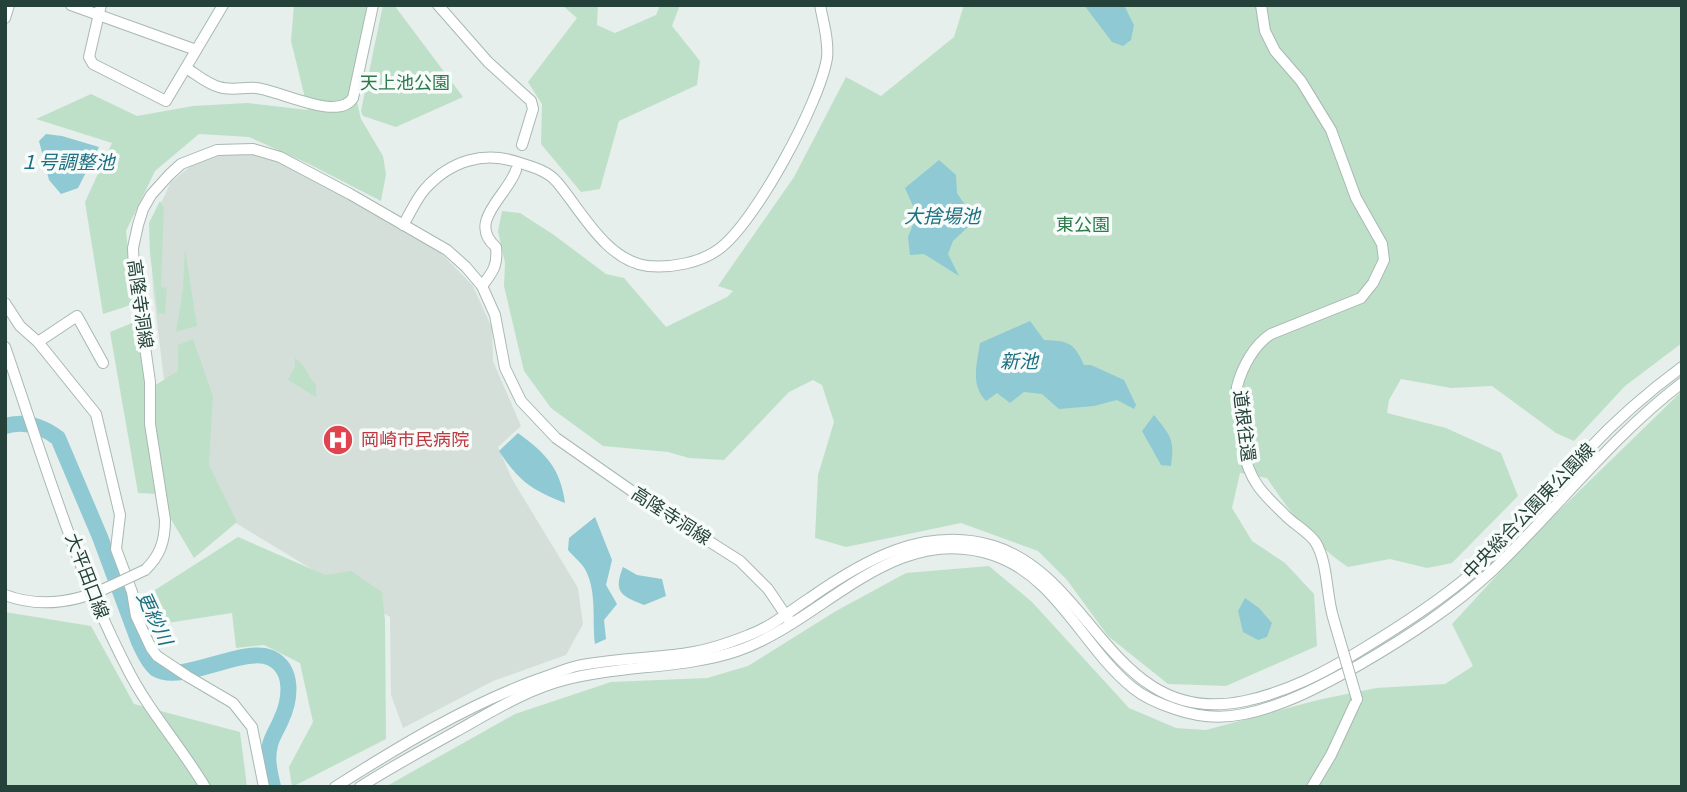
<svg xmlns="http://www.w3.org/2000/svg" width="1687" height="792" viewBox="0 0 1687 792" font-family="Inter,'Noto Sans JP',sans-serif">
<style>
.built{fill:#d4dfda}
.green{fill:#bfe0c8}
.water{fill:#8ec9d4}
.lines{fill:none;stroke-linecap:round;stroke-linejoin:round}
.river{stroke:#8ec9d4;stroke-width:16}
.minor-casing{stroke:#a8b8b2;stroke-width:12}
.minor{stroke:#fff;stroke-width:10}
.minor-bridge-casing{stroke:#a8b8b2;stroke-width:12;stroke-linecap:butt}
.minor-bridge{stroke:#fff;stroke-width:10}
.labels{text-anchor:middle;stroke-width:7;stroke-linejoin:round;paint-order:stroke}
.park-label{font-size:18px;fill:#2d7a4b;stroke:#f7fbf9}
.street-label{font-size:18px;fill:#24423a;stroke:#f7fbf9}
.health-label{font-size:18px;fill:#be3a42;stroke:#f7fbf9;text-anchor:start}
.water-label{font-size:19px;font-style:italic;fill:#1c6f80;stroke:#f7fbf9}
</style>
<rect width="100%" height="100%" fill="#e6efeb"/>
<!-- built -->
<path class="built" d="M225,153L268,154L437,249L473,286L492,328L493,361L521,426L498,447L512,479L578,588L583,624L566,655L493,681L403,728L391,695L390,617L177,487L153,289L150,226L171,182L202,157Z"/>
<!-- green -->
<g class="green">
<path d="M294,5H367L352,81L361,119L383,156L386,174L381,201L309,164L249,137L199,134L155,171L126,231L134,304L103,314L85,202L112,143L36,119L91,94L137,116L193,106L247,103L308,110L291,41Z"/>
<path d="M383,5H394L463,97L396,127L363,116L361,111Z"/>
<path d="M562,5H598L597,25L615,33L656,15L660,5H680L672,26L700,61L697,85L619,121L600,189L581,192L541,144L542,104L528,82L577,18Z"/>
<path d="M964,5H1682V343L1625,386L1574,441L1556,433L1492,386L1451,388L1401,379L1389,400L1387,413L1446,428L1501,453L1518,496L1452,563L1427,568L1390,559L1348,567C1314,545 1289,511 1267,478L1240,473L1232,508L1252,541L1285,563L1314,594L1317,646L1226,686L1168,684L1108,636L1067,580L1038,551L961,523L846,547L815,538L818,475L834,422L822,385L813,380L789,392L724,460L689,458L668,452L603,446L551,408L524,371L504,286L505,263L498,231L502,211L520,213L554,235L606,274L624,278L666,327L727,297L733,291L718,286L794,177L846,77L881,96L954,37Z"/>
<path d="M160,201L164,208L161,287L167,288L165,314L158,313L150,254L149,223Z"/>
<path d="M185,249L197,326L176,332L183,288Z"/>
<path d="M137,321L149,389L178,371V345L193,339L213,396L209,465L237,522L194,558L156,494L138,493L110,332Z"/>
<path d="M295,358C307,366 307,376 316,385V397L288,380L295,366Z"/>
<path d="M1682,391V787H385L515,714L611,682L707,678L748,666L836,611L906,573L989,566L1032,602L1129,708L1176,728L1206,730L1318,700L1376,688L1445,684L1473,666L1452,624L1534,535Z"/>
<path d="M238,537L325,575L351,571L382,592L385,620L386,739L292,787L289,767L313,722L300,663L264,645L236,648L232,613L161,624L155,590Z"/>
<path d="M5,612L91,626L134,704L240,732L247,787H5Z"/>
</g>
<!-- water -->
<g class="water">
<path d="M1084,5H1124L1134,25L1131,40L1123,46L1112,42Z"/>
<path d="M46,134L62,136L99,147L78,188L61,194L49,180L39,141Z"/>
<path d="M939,160L956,175L957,193L965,205L969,226L953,241L948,254L959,276L924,254L910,255L908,237L917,215L905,188Z"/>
<path d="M1030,321L1044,340C1068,341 1074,342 1084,365H1091L1124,380L1136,405L1134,409L1117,400L1094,406L1059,409L1042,394L1024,392L1010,403L997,393L986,401C970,384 977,364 980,343Z"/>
<path d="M1154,415C1171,436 1175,440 1171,466L1161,465L1142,431Z"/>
<path d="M518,433C545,453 560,467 565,503C531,490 519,481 499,451Z"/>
<path d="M595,517L612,560L606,585L617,604L604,620L606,639L595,644C592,621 597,593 586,571C583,564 574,557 568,550L569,538Z"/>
<path d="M623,567L637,575L662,579L666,596L644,605C621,596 613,592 623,567Z"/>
<path d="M1245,598L1259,608L1272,623L1267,637L1258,640L1243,632L1238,611Z"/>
</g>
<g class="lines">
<!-- river -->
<path class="river" d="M5,426C25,420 42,426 58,438L100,537L139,642C143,650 148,663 156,669C182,685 244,645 271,658C295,670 290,701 281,720C278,728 272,736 270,745C266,759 270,773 273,787"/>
<!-- minor casing -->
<g class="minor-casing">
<g id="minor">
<path d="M71,5L196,50"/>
<path d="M101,5L89,57L93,64L166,101L223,5"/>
<path d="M438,5L488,62L531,101L533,109L522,145"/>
<path d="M1261,5L1265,31L1275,51L1301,81L1331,130L1356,198L1382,244L1384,260L1373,283L1361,298L1271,334C1254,345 1242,367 1237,387C1239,418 1239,460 1258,486C1265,496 1275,505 1284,514C1293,524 1309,532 1316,543C1328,564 1326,593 1333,617"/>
<path d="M5,18L9,5"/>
<path d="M186,68C196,74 207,84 219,87C231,91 244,87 256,88C279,90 338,122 353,98L373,5"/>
<path d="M403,225C410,214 416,199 425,189C450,161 484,150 520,163C533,167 548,171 557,182C581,210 606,261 648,266C672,268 700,263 719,249C755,223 820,102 827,58C829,41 823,21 820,5"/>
<path d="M482,286C493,272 498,265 496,247C466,222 508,195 516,170"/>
<path d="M5,303L20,326L38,342L96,414L120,515L116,549L132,592L136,616L151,648L157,656L187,676L233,703L252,727L264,787"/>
<path d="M38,342L77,316L103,363"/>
<path d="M5,347C42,454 74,565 126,666C147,709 180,745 205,787"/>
<path d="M145,570C160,556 165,541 165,520L150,424V382L134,269L133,248L138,225L143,209L151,195L169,175L181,164L217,150L253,149L280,157L350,194L447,250L466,267L482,286L495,315L505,368L521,401L556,438L649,503L740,561L768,589L789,620"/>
<path d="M5,595C42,609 78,602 113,585"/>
<path d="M335,787C400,746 467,705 539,679C552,675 564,669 577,666C614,658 651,659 688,653C709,650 729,643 749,635C771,627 790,611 810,598C864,560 925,525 994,546C1095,578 1113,729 1245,701C1287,692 1324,673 1361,650C1399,627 1438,602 1472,573C1513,536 1549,492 1587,451C1616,420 1648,392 1682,367"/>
<path d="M360,787C391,767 423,750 455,732C491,712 527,689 568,679C623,665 683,669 737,651C823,622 892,521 993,555C1057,576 1083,648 1133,688C1145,698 1160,704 1175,709C1198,717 1220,719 1244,714C1284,706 1323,685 1359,665C1407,637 1452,608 1493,570C1557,509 1611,437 1682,383"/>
<path d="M1312,787L1331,755L1357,699"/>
</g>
</g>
<!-- minor -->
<use href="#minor" class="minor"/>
<!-- minor-bridge casing -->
<g class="minor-bridge-casing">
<g id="minor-bridge">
<path d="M113,585L145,570"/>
<path d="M1333,617L1357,699"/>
</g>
</g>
<!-- minor-bridge -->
<use href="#minor-bridge" class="minor-bridge"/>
</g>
<!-- icons -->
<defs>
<g id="hospital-disc" transform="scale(1.575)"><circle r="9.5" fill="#e0444e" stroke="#f7fbf9"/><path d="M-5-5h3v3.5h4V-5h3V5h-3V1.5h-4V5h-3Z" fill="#fff"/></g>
</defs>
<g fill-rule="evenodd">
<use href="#hospital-disc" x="338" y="440"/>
</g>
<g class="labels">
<!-- park labels -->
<g class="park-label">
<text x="405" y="89">天上池公園</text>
<text x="1083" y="231">東公園</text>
</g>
<!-- street labels -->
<g class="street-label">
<text transform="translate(140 304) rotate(82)" y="6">高隆寺洞線</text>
<text transform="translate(1244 426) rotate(83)" y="6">道根往還</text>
<text transform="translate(1529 511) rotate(-46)" y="6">中央総合公園東公園線</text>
<text transform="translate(671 516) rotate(33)" y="6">高隆寺洞線</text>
<text transform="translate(87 576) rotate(69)" y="6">大平田口線</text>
</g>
<!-- health labels -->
<g class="health-label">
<text x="361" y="446">岡崎市民病院</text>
</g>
<!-- water labels -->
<g class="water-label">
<text x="67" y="169">１号調整池</text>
<text x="942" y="223">大捨場池</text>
<text x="1019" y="368">新池</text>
<text transform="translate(155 618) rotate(65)" y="7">更紗川</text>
</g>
</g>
<!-- border -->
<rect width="1687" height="792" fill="none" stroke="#24423a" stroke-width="14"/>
</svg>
